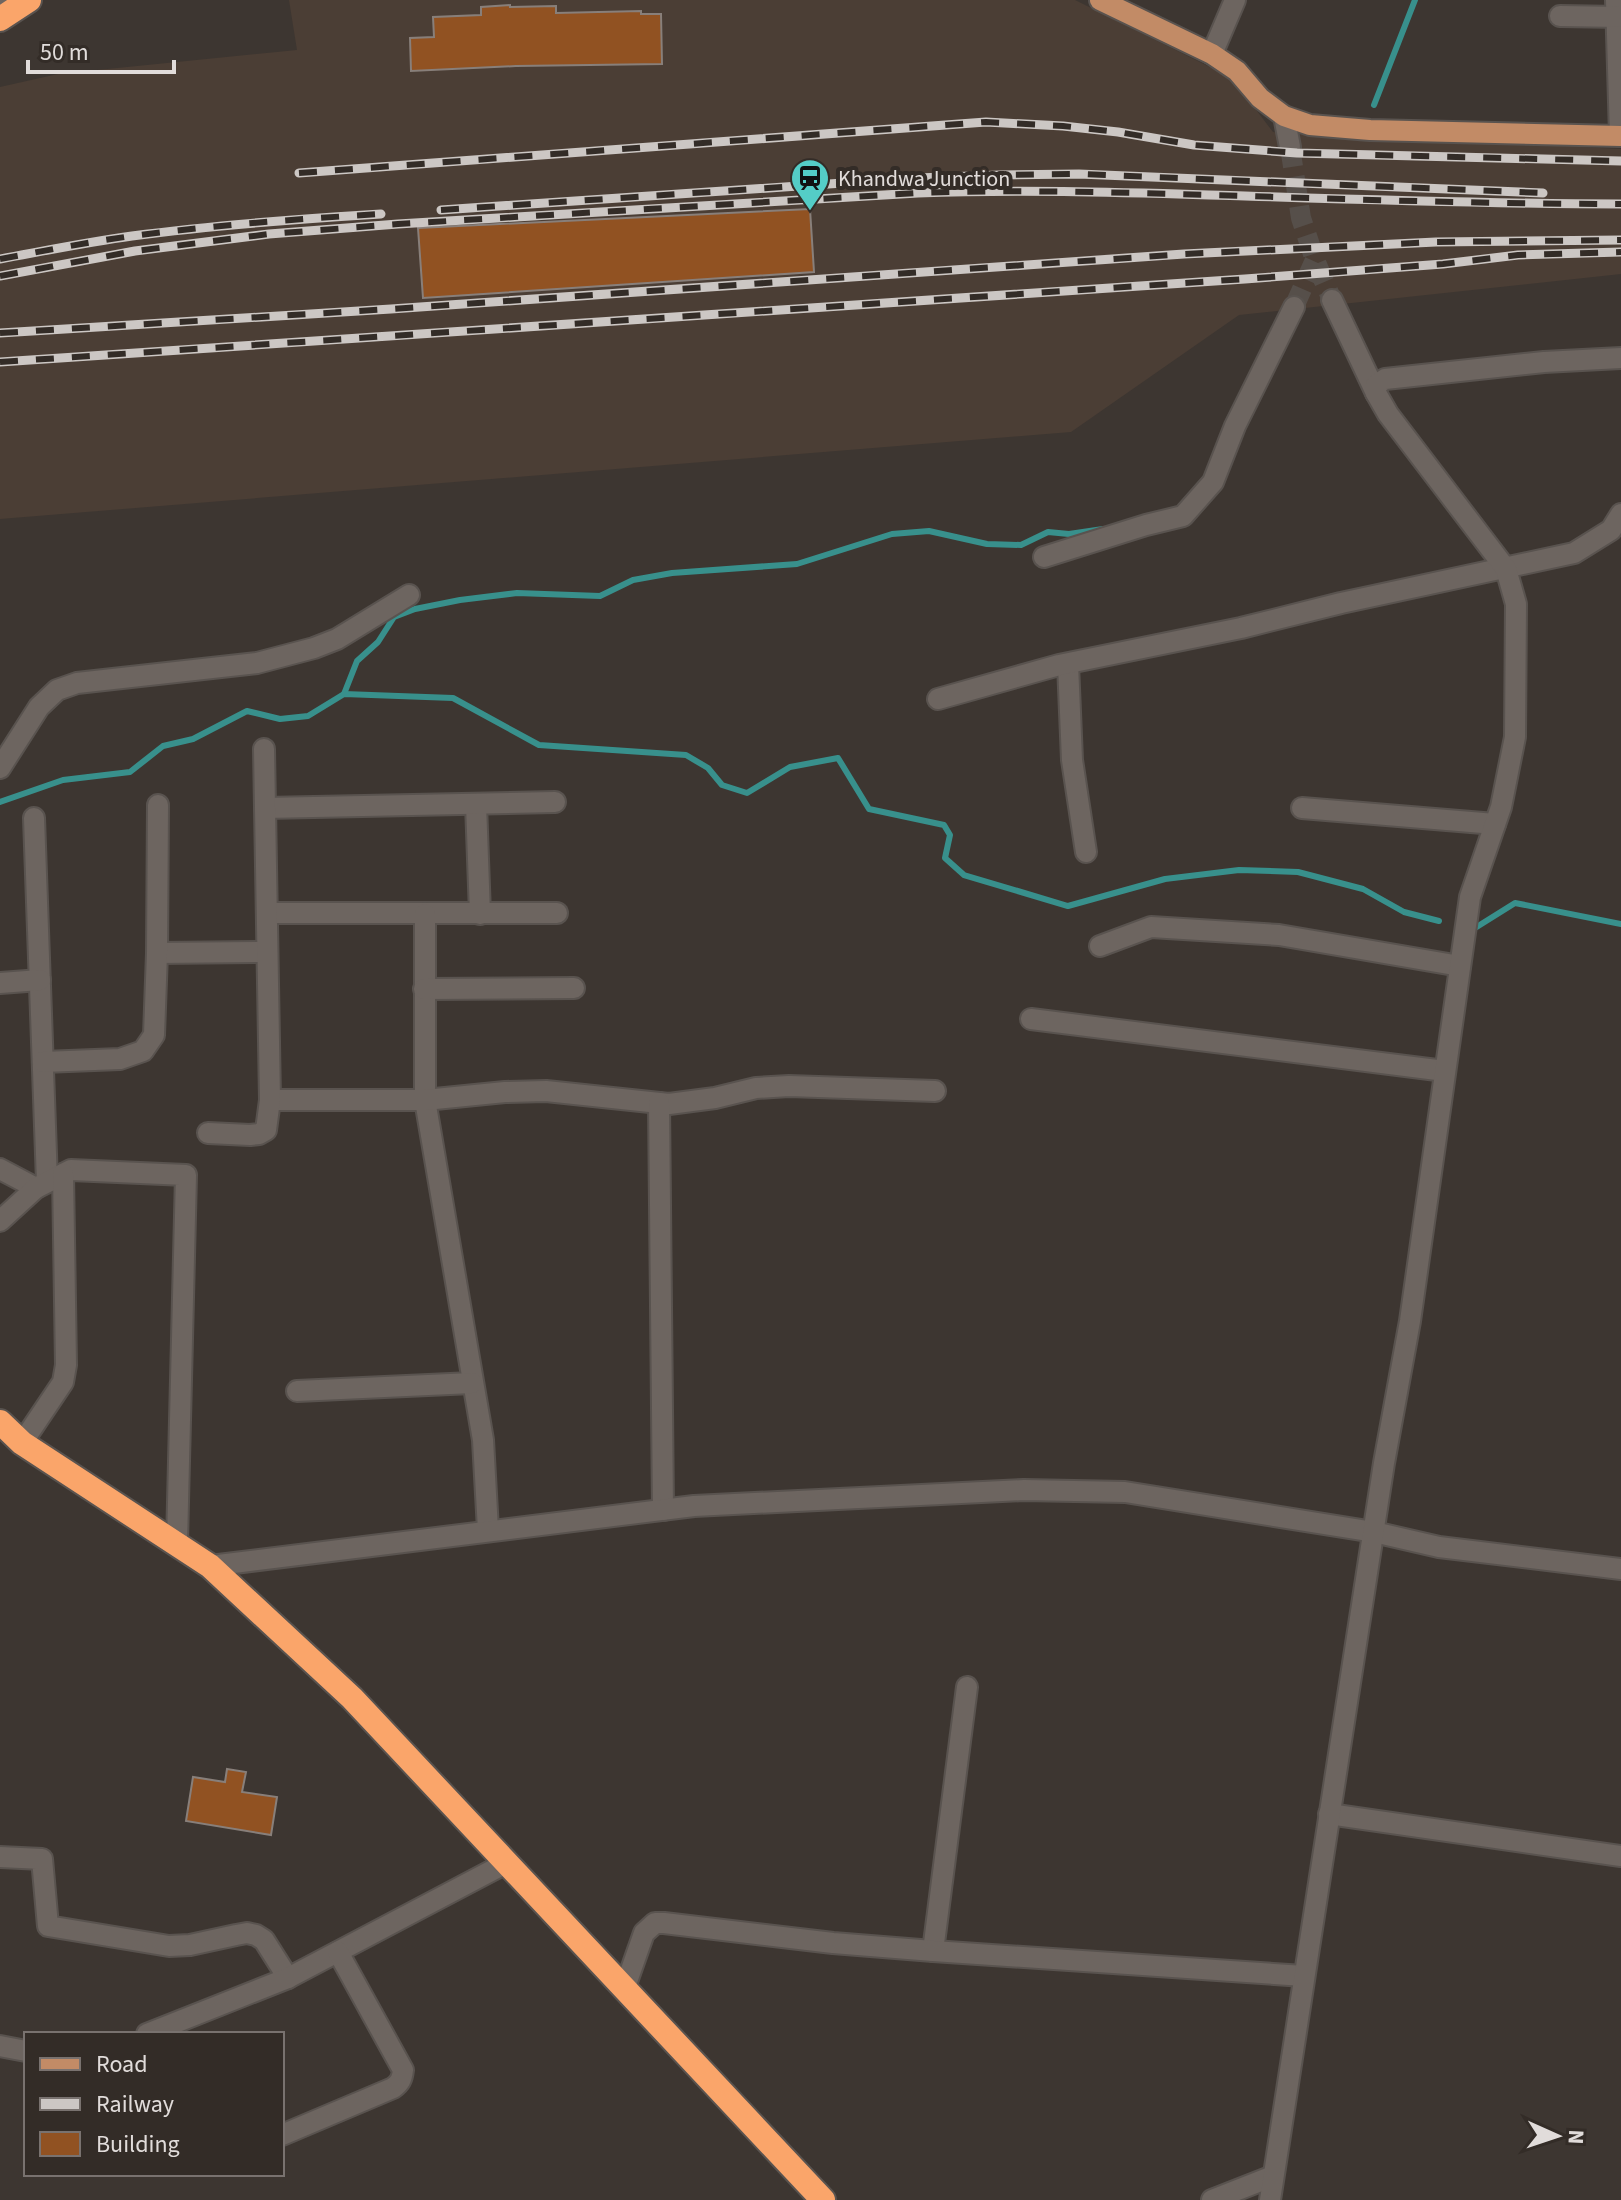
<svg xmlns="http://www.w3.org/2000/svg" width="1621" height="2200" viewBox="0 0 1621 2200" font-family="'Source Sans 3',sans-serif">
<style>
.built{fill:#4b3e35}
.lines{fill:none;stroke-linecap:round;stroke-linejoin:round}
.stream{stroke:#38908c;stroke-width:6}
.building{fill:#915222;stroke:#887f7a;stroke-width:2}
.minor-tunnel{stroke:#564f4a;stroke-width:20;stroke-dasharray:20 10;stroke-linecap:butt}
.minor-casing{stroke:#59534f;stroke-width:24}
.major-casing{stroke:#59534f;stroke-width:24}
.highway-casing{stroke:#59534f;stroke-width:28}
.minor{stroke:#6d6560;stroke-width:20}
.major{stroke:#c28b66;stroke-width:20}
.highway{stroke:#faa56a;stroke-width:24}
.rail-casing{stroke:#ccc7c4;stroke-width:9}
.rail{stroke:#332c27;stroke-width:6;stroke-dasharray:18;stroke-linecap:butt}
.labels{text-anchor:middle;stroke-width:8;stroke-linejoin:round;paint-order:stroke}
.poi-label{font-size:22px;fill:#e1dcda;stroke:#332c27;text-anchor:start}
</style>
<rect width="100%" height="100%" fill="#3d3631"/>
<!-- built -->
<path class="built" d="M289,0H1075L1232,78L1273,132L1621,149V274L1239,315L1071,432L0,519V87L58,74L297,50Z"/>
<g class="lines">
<!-- stream -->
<g class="stream">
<path d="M1374,105L1415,0"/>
<path d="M344,694L357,661L378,642L394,617L415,609L460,600L517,593L600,596L633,580L672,573L797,564L892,534L929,531L987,544L1021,545L1048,532L1069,534L1103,529"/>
<path d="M0,802L63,780L130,772L163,746L193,739L247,711L280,719L308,716L344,694L453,698L539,745L686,755L708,768L722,785L747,793L790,767L838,758L869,809L944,825L950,835L945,858L964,875L1068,906L1165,879L1239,870L1298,872L1363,889L1404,912L1439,921"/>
<path d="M1475,928L1515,903L1621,924"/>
</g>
</g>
<!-- building -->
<g class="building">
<path d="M510,5V7L556,6V13L641,11V14H661L662,64L516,66L411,71L410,38L434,37L433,17L481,15V7Z"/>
<path d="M810,209L814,272L423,298L418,228Z"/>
<path d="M227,1769L246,1772L242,1792L277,1797L271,1835L186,1821L193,1777L225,1782Z"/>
</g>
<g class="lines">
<!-- minor-tunnel -->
<g class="minor-tunnel">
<path d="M1290,147L1301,218L1315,260L1332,300"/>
<path d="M1294,307L1315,260"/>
</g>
<!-- minor casing -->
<g class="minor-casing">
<g id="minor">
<path d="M1616,0L1620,136"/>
<path d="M0,2L7,0"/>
<path d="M1560,16L1621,17"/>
<path d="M1212,54L1235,0"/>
<path d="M1284,116L1290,147"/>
<path d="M1332,300L1376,393"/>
<path d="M1044,557L1146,525L1183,516L1213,482L1235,426L1294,307"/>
<path d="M1068,664L1072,760L1086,852"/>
<path d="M938,699L1059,665L1241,628L1341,603L1574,553L1611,530L1621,514"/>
<path d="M0,768L39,707L57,690L77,683L257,663L314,648L337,639L409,595"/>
<path d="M476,804L480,914"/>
<path d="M265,808L555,802"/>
<path d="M1302,808L1495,824"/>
<path d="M34,818L47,1182"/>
<path d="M267,913H557"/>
<path d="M425,914V1100L483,1440L488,1530"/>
<path d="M1100,946L1151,927L1279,935L1460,966"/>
<path d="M157,953L267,952"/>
<path d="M0,983L40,980"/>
<path d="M424,989L574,988"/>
<path d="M1031,1019L1445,1071"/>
<path d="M43,1062L120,1059L143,1051L154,1035L157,953L158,805"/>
<path d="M270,1100H425L505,1092L546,1091L669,1104L715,1098L756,1088L789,1086L935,1091"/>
<path d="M659,1103L663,1510"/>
<path d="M208,1133L250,1135L259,1134L266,1130L270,1100L264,749"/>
<path d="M0,1169L36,1188"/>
<path d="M0,1221L36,1188L71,1170L186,1175L177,1543"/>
<path d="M297,1391L472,1383"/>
<path d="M22,1443L63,1382L66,1365L63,1174"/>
<path d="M210,1566L694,1506L1024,1490L1125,1492L1374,1532L1439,1547L1621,1569"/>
<path d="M1329,1814L1621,1856"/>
<path d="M0,1857L42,1859L48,1926L169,1946L190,1945L236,1935L247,1933L256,1935L264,1940L288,1978"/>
<path d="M933,1951L967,1687"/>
<path d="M624,1990L644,1933L655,1923H664L833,1943L933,1951L1304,1976"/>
<path d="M147,2034L288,1978L506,1863"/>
<path d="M0,2046L26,2051"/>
<path d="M282,2135L393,2088C400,2083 402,2079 403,2070L338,1952"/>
<path d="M1212,2200L1273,2176"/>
<path d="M1270,2200L1384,1463L1410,1321L1470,897L1501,807L1515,737L1516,604L1506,569L1388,414L1376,393V385L1385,379L1544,362L1621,358"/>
</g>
</g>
<!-- major casing -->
<g class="major-casing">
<path id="major" d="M1100,0L1212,54L1237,71L1260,98L1284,116L1310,125L1370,130L1621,136"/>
</g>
<!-- highway casing -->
<g class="highway-casing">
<g id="highway">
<path d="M0,19L29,0"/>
<path d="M0,1422L22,1443L210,1566L352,1698L823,2200"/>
</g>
</g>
<!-- minor -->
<use href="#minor" class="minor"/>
<!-- major -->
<use href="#major" class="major"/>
<!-- highway -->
<use href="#highway" class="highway"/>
<!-- rail casing -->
<g class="rail-casing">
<g id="rail">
<path d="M299,173L986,122L1063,126L1118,132L1194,145L1297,153L1621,161"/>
<path d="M441,210L917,178L1000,175L1079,174L1543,193"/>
<path d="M0,259C44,251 88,242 132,236C215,225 298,219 381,214"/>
<path d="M0,276L135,251L269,234L398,224L918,193C1027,189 1136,193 1245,196C1370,200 1496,204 1621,204"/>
<path d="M0,333L391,309L1184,254L1436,242L1621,240"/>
<path d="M0,362L1245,279L1443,264L1518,255L1621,252"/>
</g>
</g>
<!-- rail -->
<use href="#rail" class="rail"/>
</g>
<!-- icons -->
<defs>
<g id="station-pin" transform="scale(2)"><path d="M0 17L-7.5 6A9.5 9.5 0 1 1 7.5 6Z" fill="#54cdc7" stroke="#332c27"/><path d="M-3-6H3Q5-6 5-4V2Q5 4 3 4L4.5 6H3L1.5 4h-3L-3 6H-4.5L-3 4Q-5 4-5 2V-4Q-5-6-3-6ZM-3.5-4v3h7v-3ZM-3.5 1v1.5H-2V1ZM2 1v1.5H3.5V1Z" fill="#111"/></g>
</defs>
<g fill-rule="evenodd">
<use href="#station-pin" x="810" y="178"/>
</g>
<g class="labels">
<!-- poi labels -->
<g class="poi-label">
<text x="838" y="186">Khandwa Junction</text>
</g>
</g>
<!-- legend -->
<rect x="24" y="2032" width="260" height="144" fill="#332c27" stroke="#79726f" stroke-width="2"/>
<rect x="40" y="2058" width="40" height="12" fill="#c28b66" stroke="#79726f" stroke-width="2"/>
<text x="96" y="2072" font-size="24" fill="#e1dcda">Road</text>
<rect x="40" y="2098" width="40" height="12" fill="#ccc7c4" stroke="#79726f" stroke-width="2"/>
<text x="96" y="2112" font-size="24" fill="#e1dcda">Railway</text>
<rect x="40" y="2132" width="40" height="24" fill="#915222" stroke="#79726f" stroke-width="2"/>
<text x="96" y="2152" font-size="24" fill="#e1dcda">Building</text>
<!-- north arrow -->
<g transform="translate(1557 2136) rotate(93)" stroke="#332c27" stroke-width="6" paint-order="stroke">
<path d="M0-6L14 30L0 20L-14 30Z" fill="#e1dcda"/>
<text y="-12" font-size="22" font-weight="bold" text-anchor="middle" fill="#e1dcda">N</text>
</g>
<!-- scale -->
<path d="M28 60v12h146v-12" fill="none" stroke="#e1dcda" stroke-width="4"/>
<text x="40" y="60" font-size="24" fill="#e1dcda" stroke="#332c27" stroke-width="6" paint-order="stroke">50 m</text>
</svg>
